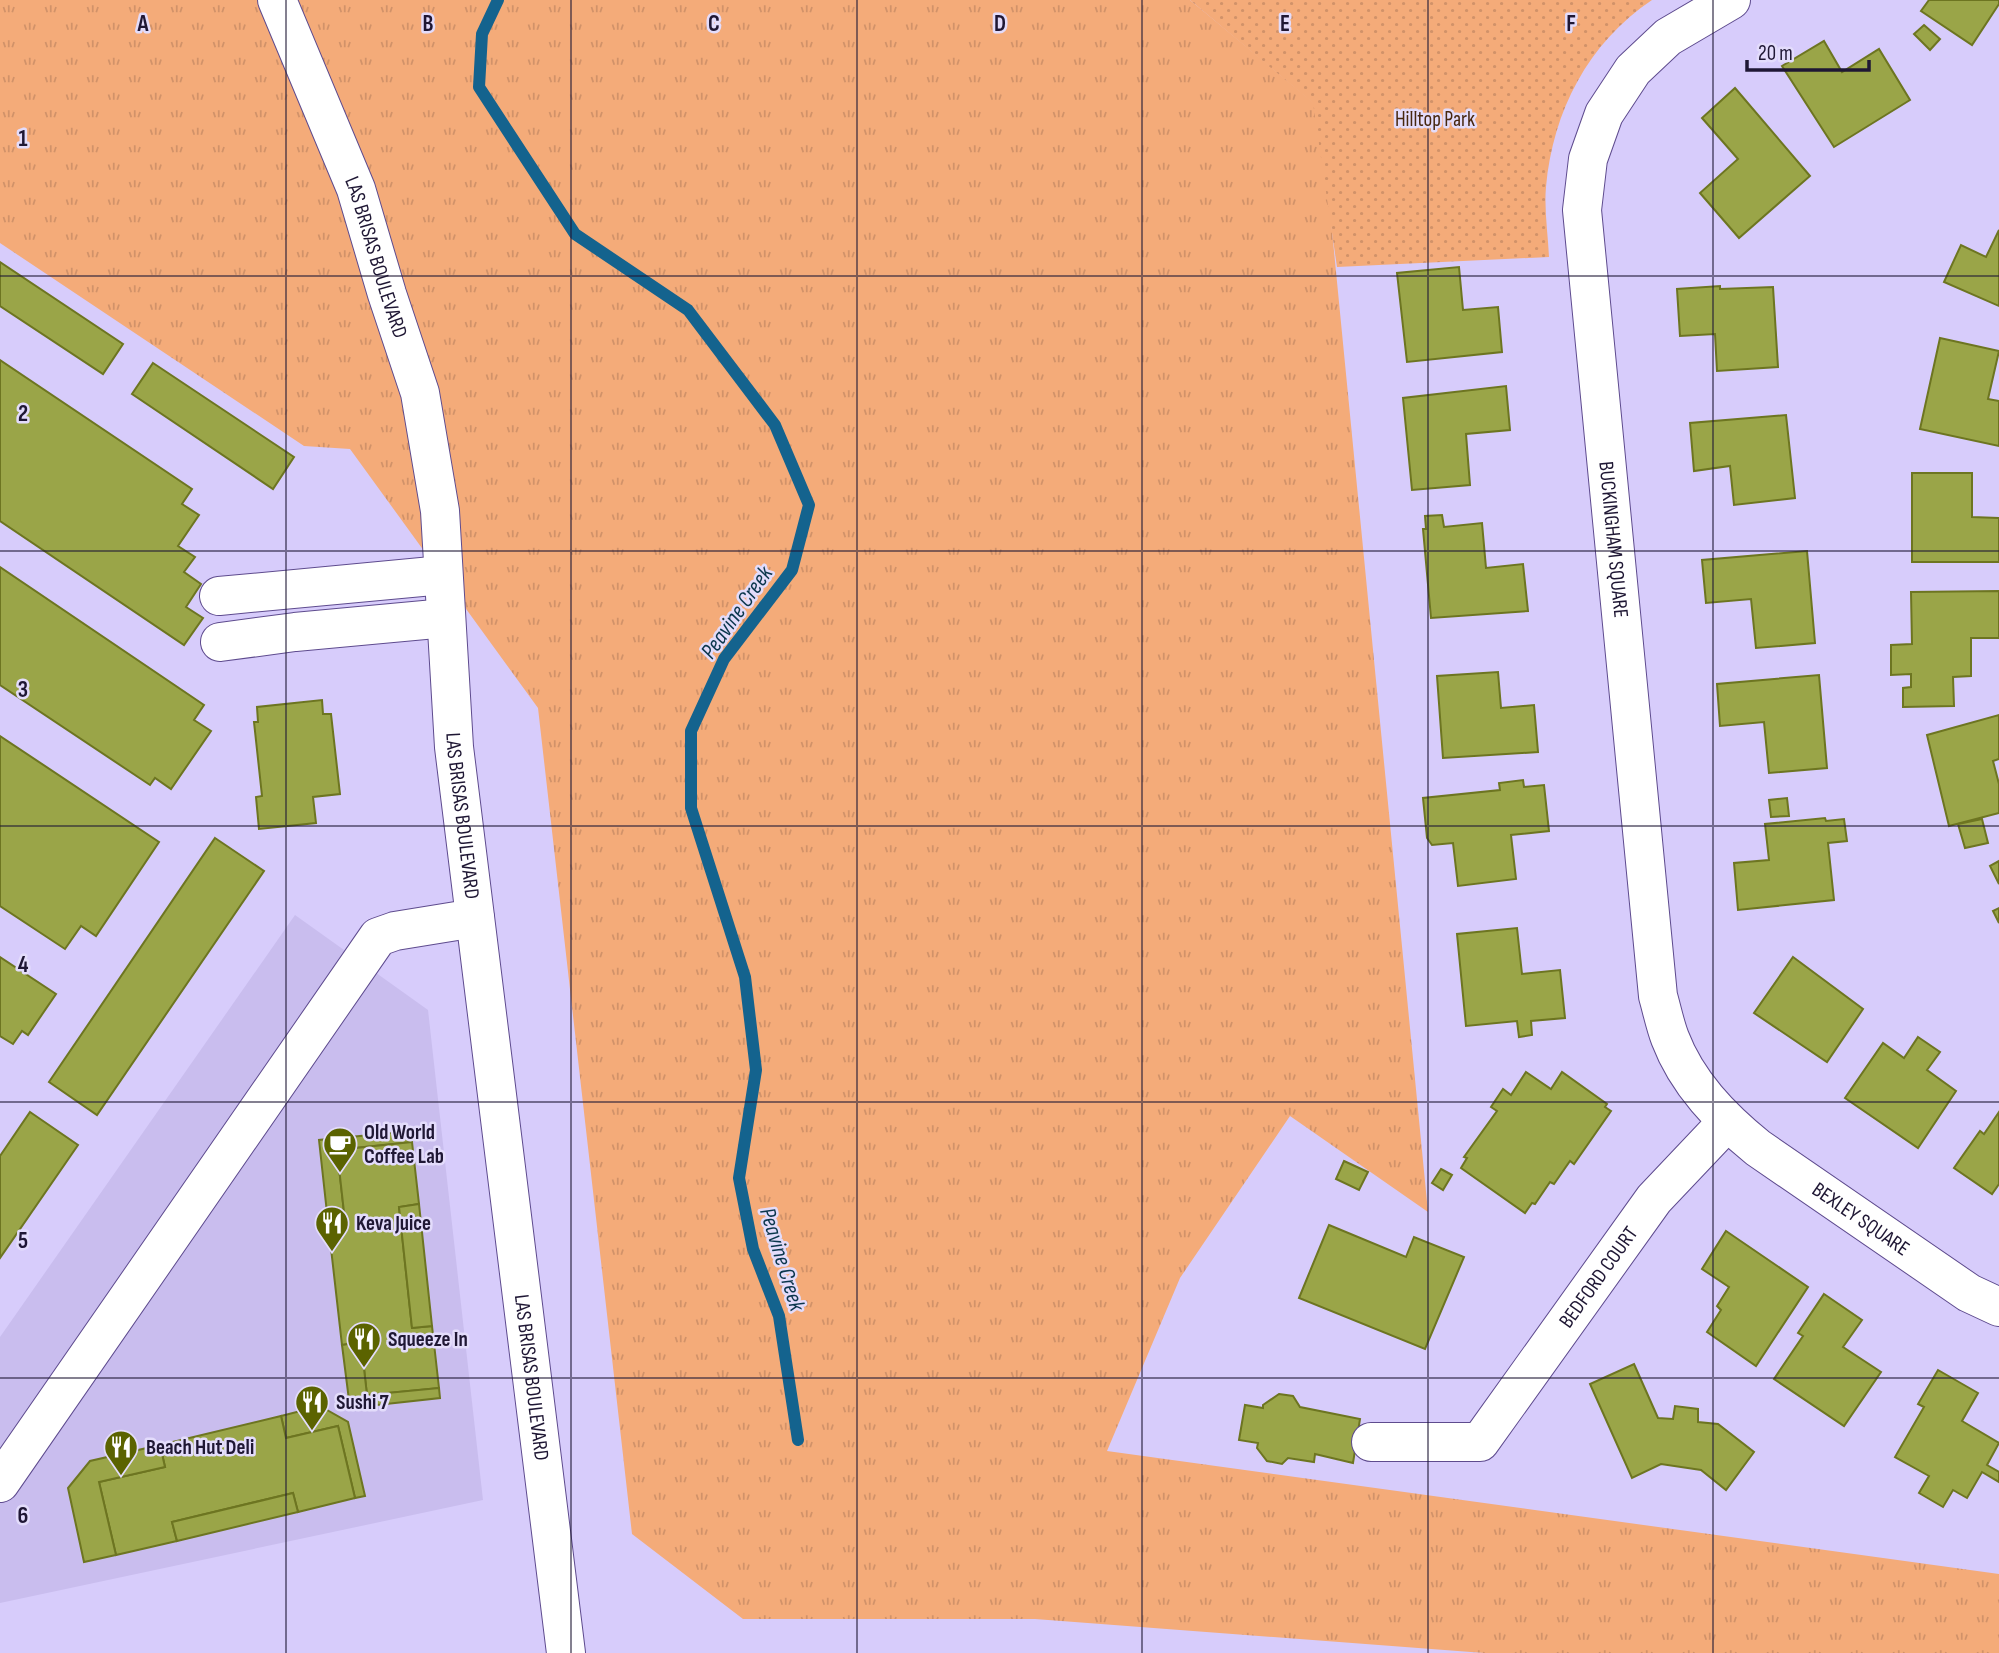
<svg xmlns="http://www.w3.org/2000/svg" width="1999" height="1653" viewBox="0 0 1999 1653" font-family="'Sofia Sans Condensed',sans-serif">
<style>
.built{fill:#c9bdee}
.grass{fill:url(#grass-tufts)}
.park{fill:url(#park-dots)}
.lines{fill:none;stroke-linecap:round;stroke-linejoin:round}
.stream{stroke:#14638e;stroke-width:12}
.building{fill:#9aa548;stroke:#6d7521;stroke-width:2}
.minor-casing{stroke:#5e4b8e;stroke-width:40}
.minor{stroke:#fff;stroke-width:38}
.grid{fill:none;stroke:#1f1734;stroke-width:2;stroke-opacity:0.55}
.labels{text-anchor:middle;stroke-width:5;stroke-linejoin:round;paint-order:stroke}
.park-label{font-size:21px;fill:#46260e;stroke:#e3dcfb}
.street-label{font-size:21px;fill:#1f1734;stroke:#e3dcfb}
.poi-label{font-size:21px;font-weight:bold;fill:#1f1734;stroke:#e3dcfb;text-anchor:start}
.water-label{font-size:23px;font-style:italic;fill:#0b364c;stroke:#e3dcfb}
.grid-label{font-size:23px;text-anchor:middle;font-weight:bold;fill:#1f1734;stroke:#e3dcfb;stroke-width:5;stroke-linejoin:round;paint-order:stroke}
</style>
<defs>
<pattern id="grass-tufts" width="24" height="20" patternUnits="userSpaceOnUse" patternTransform="scale(1.75)"><rect width="24" height="20" fill="#f4ab79"/><path d="M3 7l-1-3M5 7V3M7 7l1-3M15 17l-1-3M17 17v-4M19 17l1-3" fill="none" stroke="#d19269"/></pattern>
<pattern id="park-dots" width="8" height="8" patternUnits="userSpaceOnUse" patternTransform="scale(1.75)"><rect width="8" height="8" fill="#f4ab79"/><path d="M2 2h.1M6 6h.1" fill="none" stroke="#d19269" stroke-width="1.8" stroke-linecap="round"/></pattern>
</defs>
<rect width="100%" height="100%" fill="#d7ccfb"/>
<!-- built -->
<path class="built" d="M295,915L428,1010L483,1500L0,1603V1337Z"/>
<!-- grass -->
<path class="grass" d="M0,0H1190L1320,108L1428,1212L1290,1116L1180,1278L1107,1451L1999,1574V1653H1484L1035,1619H743L632,1534L538,708L350,449L304,446L0,243Z"/>
<!-- park -->
<path class="park" d="M1190,0H1652C1588,43 1553,111 1546,187C1544,209 1548,234 1549,257L1337,267L1313,103Z"/>
<g class="lines">
<!-- stream -->
<path class="stream" d="M498,0L482,34L479,87L575,234L688,310L775,425L809,505L792,570L724,659L691,731V808L745,977L756,1070L739,1178L753,1249L779,1316L798,1440"/>
</g>
<!-- building -->
<g class="building">
<path d="M1929,0H1999V4L1972,45L1921,11Z"/>
<path d="M1924,25L1940,39L1930,50L1914,34Z"/>
<path d="M1824,41L1842,72L1879,49L1910,100L1834,147L1782,66Z"/>
<path d="M1735,88L1810,176L1739,238L1700,193L1738,159L1702,118Z"/>
<path d="M1999,230V306L1944,282L1961,245L1986,257Z"/>
<path d="M0,262L123,344L103,374L0,306Z"/>
<path d="M1459,267L1463,310L1498,307L1502,352L1407,362L1397,273Z"/>
<path d="M1720,286V289L1773,287L1778,367L1717,371L1715,334L1680,336L1677,289Z"/>
<path d="M1940,338L1999,351L1988,399L1999,401V446L1920,429Z"/>
<path d="M0,360L192,489L182,504L199,515L178,546L195,557L184,572L201,584L186,607L203,618L184,645L0,521Z"/>
<path d="M153,363L294,457L273,489L132,394Z"/>
<path d="M1506,386L1510,430L1466,434L1470,485L1412,490L1403,398Z"/>
<path d="M1786,415L1795,498L1734,505L1730,466L1694,471L1690,423Z"/>
<path d="M1912,473H1972V517L1999,518V562H1912Z"/>
<path d="M1442,515L1444,527L1482,523L1486,568L1523,564L1528,611L1431,618L1423,529H1426L1425,516Z"/>
<path d="M1807,551L1815,643L1756,648L1751,599L1706,603L1702,560Z"/>
<path d="M0,567L204,705L194,720L211,731L171,789L155,778L150,785L0,685Z"/>
<path d="M1999,591V638H1971V676L1953,677L1954,706L1903,707V688L1911,687V674L1891,675V645L1912,644L1911,592Z"/>
<path d="M1498,672L1501,708L1534,705L1538,752L1443,758L1437,676Z"/>
<path d="M1819,675L1827,768L1769,773L1764,722L1720,726L1717,684Z"/>
<path d="M322,700L323,714H331L340,794L313,797L316,823L259,829L256,797L262,796L254,722H258L257,707Z"/>
<path d="M1999,715V759L1993,761L1999,784V813L1949,826L1927,735Z"/>
<path d="M0,736L159,842L96,936L81,926L65,949L0,906Z"/>
<path d="M1523,780L1524,787L1544,785L1549,831L1511,835L1516,879L1458,886L1453,843L1432,845L1427,838L1423,798L1500,790L1499,783Z"/>
<path d="M1787,798L1789,816L1771,817L1769,800Z"/>
<path d="M1825,818L1826,821L1844,819L1847,841L1828,843L1834,900L1738,910L1734,863L1769,860L1765,824Z"/>
<path d="M1982,819L1988,843L1965,848L1958,824Z"/>
<path d="M215,838L264,871L97,1115L49,1082Z"/>
<path d="M1999,861V884L1990,866Z"/>
<path d="M1999,908V923L1993,911Z"/>
<path d="M1517,928L1522,974L1560,970L1565,1018L1531,1021L1532,1035L1519,1037L1517,1021L1466,1026L1457,934Z"/>
<path d="M0,957L56,994L28,1035L22,1031L13,1044L0,1036Z"/>
<path d="M1793,957L1863,1009L1827,1062L1754,1013Z"/>
<path d="M1918,1037L1940,1052L1927,1070L1956,1091L1918,1148L1845,1098L1883,1043L1904,1058Z"/>
<path d="M1526,1072L1551,1089L1562,1072L1607,1104L1605,1107L1611,1111L1574,1164L1570,1161L1554,1184L1550,1182L1535,1204L1532,1203L1525,1213L1461,1168L1467,1158L1464,1157L1497,1111L1491,1107L1503,1089L1511,1095Z"/>
<path d="M30,1112L78,1145L0,1258V1156Z"/>
<path d="M1999,1112V1184L1992,1194L1954,1168L1980,1131L1984,1134Z"/>
<path d="M411,1131L412,1142L337,1150L345,1221L328,1222L319,1140Z"/>
<path d="M412,1142L419,1204L399,1207L412,1328L432,1326L439,1388L367,1395L361,1342L342,1345L328,1222L345,1221L337,1150Z"/>
<path d="M1344,1161L1368,1172L1359,1190L1336,1179Z"/>
<path d="M1441,1169L1452,1175L1443,1190L1432,1183Z"/>
<path d="M419,1204L432,1326L412,1328L399,1207Z"/>
<path d="M1329,1225L1406,1257L1414,1237L1464,1257L1425,1349L1299,1298Z"/>
<path d="M1726,1231L1808,1287L1756,1366L1707,1332L1721,1310L1717,1306L1729,1287L1702,1269Z"/>
<path d="M1824,1294L1862,1320L1843,1347L1881,1372L1844,1426L1774,1379L1803,1336L1798,1333Z"/>
<path d="M361,1342L367,1395L439,1388L440,1398L350,1408L342,1345Z"/>
<path d="M1634,1364L1658,1418L1673,1419L1675,1406L1698,1409V1422L1718,1424L1754,1452L1726,1490L1701,1470L1661,1464L1632,1478L1590,1384Z"/>
<path d="M1938,1370L1978,1393L1962,1421L1999,1443L1987,1465L1999,1472V1482L1982,1472L1967,1498L1953,1490L1943,1507L1919,1493L1929,1476L1895,1457L1924,1407L1918,1404Z"/>
<path d="M1279,1394L1293,1396L1300,1407L1360,1419L1353,1463L1315,1454L1314,1462L1288,1458L1282,1464L1267,1461L1257,1448L1258,1443L1239,1440L1245,1405L1263,1408V1405Z"/>
<path d="M320,1406L348,1422L365,1496L355,1498L338,1426L286,1438L281,1416Z"/>
<path d="M281,1416L286,1438L338,1426L355,1498L298,1512L293,1493L172,1522L177,1541L116,1555L99,1482L165,1467L160,1445Z"/>
<path d="M160,1445L165,1467L99,1482L116,1555L84,1562L68,1488L90,1461Z"/>
<path d="M293,1493L298,1512L177,1541L172,1522Z"/>
</g>
<g class="lines">
<!-- minor casing -->
<g class="minor-casing">
<g id="minor">
<path id="s1" d="M277,0L356,189L387,294L420,393L440,511L454,747L566,1653"/>
<path id="s2" d="M1731,0L1668,37L1633,70L1604,114L1588,159L1582,210L1658,996C1662,1010 1665,1025 1670,1038C1687,1083 1721,1118 1758,1148L1969,1293L1999,1307"/>
<path d="M219,596L443,575"/>
<path d="M220,642L295,632L446,618"/>
<path id="s3" d="M1371,1442H1480L1654,1199L1726,1123"/>
<path d="M0,1483L378,937L395,931L475,918"/>
</g>
</g>
<!-- minor -->
<use href="#minor" class="minor"/>
</g>
<!-- grid -->
<path class="grid" d="M286,0V1653M571,0V1653M857,0V1653M1142,0V1653M1428,0V1653M1713,0V1653M0,276H1999M0,551H1999M0,826H1999M0,1102H1999M0,1378H1999"/>
<!-- icons -->
<defs>
<g id="cafe-pin" transform="scale(1.75)"><path d="M0 17L-7.5 6A9.5 9.5 0 1 1 7.5 6Z" fill="#5b6300" stroke="#e3dcfb"/><path d="M-5.5-4.5H6V0H3Q3 3.5 0 3.5H-2.5Q-5.5 3.5-5.5 0ZM3-3.2v2h1.7v-2ZM-6 4.5H4V6H-6Z" fill="#fff"/></g>
<g id="restaurant-pin" transform="scale(1.75)"><path d="M0 17L-7.5 6A9.5 9.5 0 1 1 7.5 6Z" fill="#5b6300" stroke="#e3dcfb"/><path d="M-5-6h1v4h1v-4h1v4h1v-4h1v5L-1.5 .5V6h-2V.5L-5-1ZM5-6V6H3V1.5H1.5Q1.5-4 5-6Z" fill="#fff"/></g>
</defs>
<g fill-rule="evenodd">
<use href="#cafe-pin" x="340" y="1144"/>
<use href="#restaurant-pin" x="332" y="1223"/>
<use href="#restaurant-pin" x="364" y="1339"/>
<use href="#restaurant-pin" x="312" y="1402"/>
<use href="#restaurant-pin" x="121" y="1447"/>
</g>
<g class="labels">
<!-- park labels -->
<g class="park-label">
<text x="1435" y="126">Hilltop Park</text>
</g>
<!-- street labels -->
<g class="street-label">
<text dy="7" stroke="none"><textPath href="#s1" startOffset="276">LAS BRISAS BOULEVARD</textPath></text>
<text dy="7" stroke="none"><textPath href="#s2" startOffset="604">BUCKINGHAM SQUARE</textPath></text>
<text dy="7" stroke="none"><textPath href="#s1" startOffset="844">LAS BRISAS BOULEVARD</textPath></text>
<text dy="7" stroke="none"><textPath href="#s2" startOffset="1374">BEXLEY SQUARE</textPath></text>
<text dy="7" stroke="none"><textPath href="#s3" startOffset="312">BEDFORD COURT</textPath></text>
<text dy="7" stroke="none"><textPath href="#s1" startOffset="1410">LAS BRISAS BOULEVARD</textPath></text>
</g>
<!-- poi labels -->
<g class="poi-label">
<text x="364" y="1139">Old World<tspan x="364" dy="24">Coffee Lab</tspan></text>
<text x="356" y="1230">Keva Juice</text>
<text x="388" y="1346">Squeeze In</text>
<text x="336" y="1409">Sushi 7</text>
<text x="146" y="1454">Beach Hut Deli</text>
</g>
<!-- water labels -->
<g class="water-label">
<text transform="translate(736 612) rotate(-55)" y="8">Peavine Creek</text>
<text transform="translate(783 1259) rotate(73)" y="8">Peavine Creek</text>
</g>
</g>
<g class="grid-label">
<text x="143" y="31">A</text>
<text x="428" y="31">B</text>
<text x="714" y="31">C</text>
<text x="1000" y="31">D</text>
<text x="1285" y="31">E</text>
<text x="1571" y="31">F</text>
<text x="23" y="146">1</text>
<text x="23" y="421">2</text>
<text x="23" y="697">3</text>
<text x="23" y="972">4</text>
<text x="23" y="1248">5</text>
<text x="23" y="1523">6</text>
</g>
<!-- scale -->
<path d="M1747 60v10h122v-10" fill="none" stroke="#1f1734" stroke-width="3.5"/>
<text x="1758" y="60" font-size="21" fill="#1f1734" stroke="#e3dcfb" stroke-width="5" paint-order="stroke">20 m</text>
</svg>
